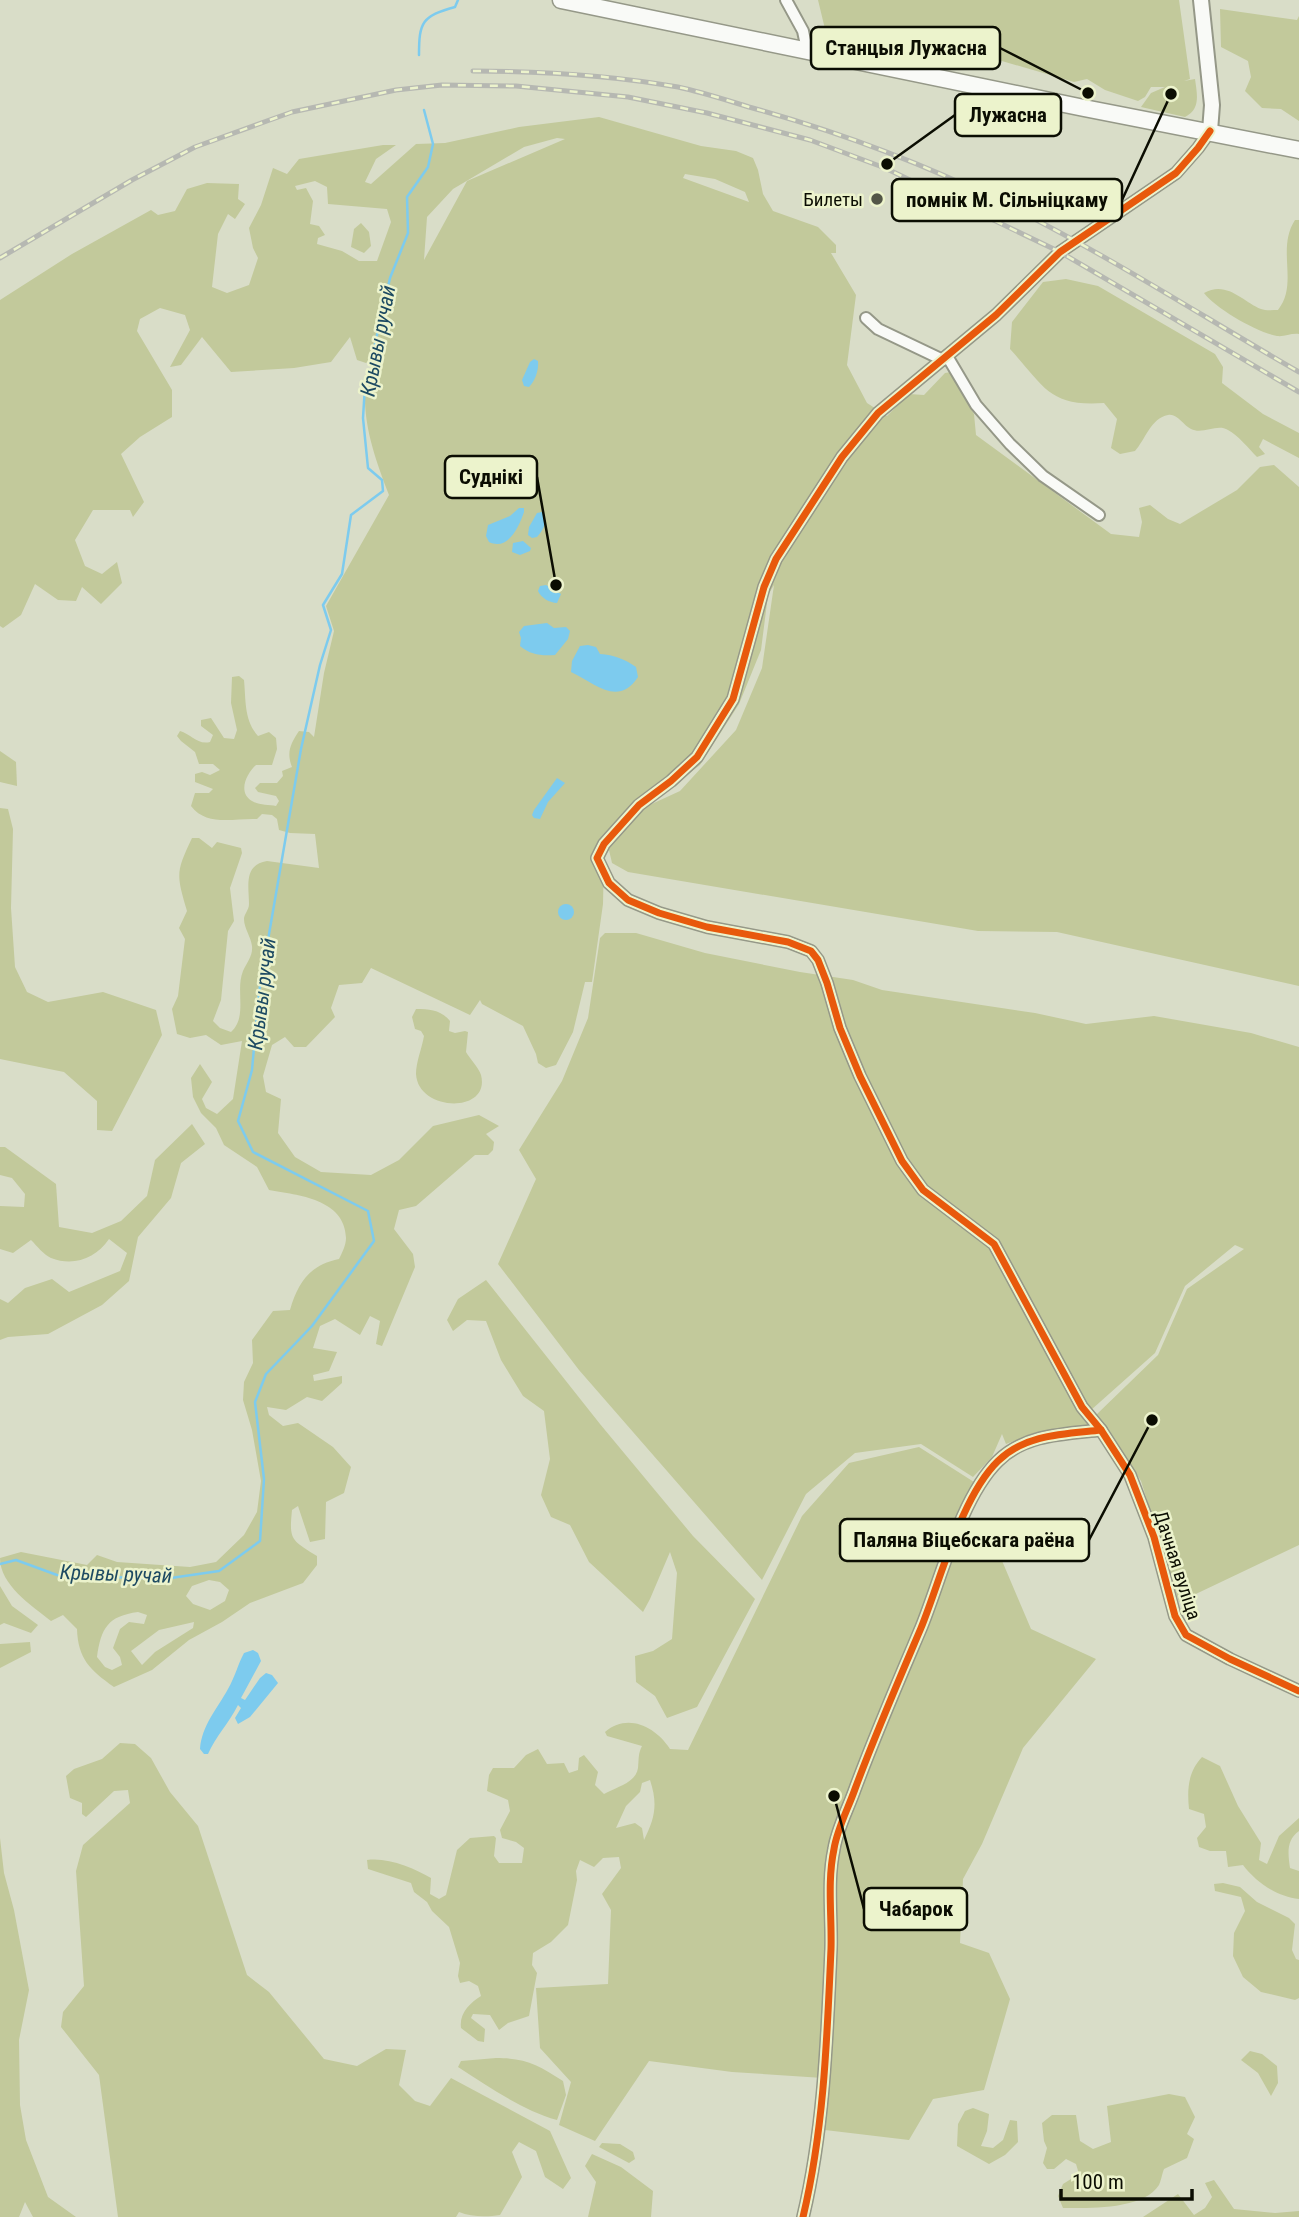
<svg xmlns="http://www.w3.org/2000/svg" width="1299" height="2217" viewBox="0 0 1299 2217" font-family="'Roboto Condensed',sans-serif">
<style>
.green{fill:#c2c99b;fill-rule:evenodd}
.water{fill:#7dcbee}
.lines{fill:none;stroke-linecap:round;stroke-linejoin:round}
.stream{stroke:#7dcbee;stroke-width:2.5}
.street-casing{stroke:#959888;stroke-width:14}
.secondary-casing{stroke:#959888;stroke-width:18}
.primary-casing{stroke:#959888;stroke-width:19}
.street{stroke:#f9faf7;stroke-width:10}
.secondary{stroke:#f9faf7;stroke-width:14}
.primary{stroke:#f9faf7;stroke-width:16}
.rail-casing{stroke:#b6b8b2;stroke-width:5}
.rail{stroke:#ecf3cc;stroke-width:2.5;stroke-dasharray:8;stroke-linecap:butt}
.cycleway-casing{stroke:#ecf3cc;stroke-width:11}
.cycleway{stroke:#e8590c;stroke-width:7}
.poi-dot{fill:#535647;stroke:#ecf3cc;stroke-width:2.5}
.labels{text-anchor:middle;stroke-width:5;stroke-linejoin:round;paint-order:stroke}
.poi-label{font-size:19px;fill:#0b0d02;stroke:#ecf3cc;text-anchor:end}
.street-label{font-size:19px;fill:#0b0d02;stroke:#ecf3cc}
.water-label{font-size:21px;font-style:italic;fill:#1d4a62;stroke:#ecf3cc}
.leader{fill:none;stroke:#0b0d02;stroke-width:2.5}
.callout-dot{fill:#0b0d02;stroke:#ecf3cc;stroke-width:2.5}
.callout{fill:#ecf3cc;stroke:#0b0d02;stroke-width:2.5}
.callout-label{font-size:21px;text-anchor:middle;font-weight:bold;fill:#0b0d02}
</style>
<rect width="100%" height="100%" fill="#d9ddc8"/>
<!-- green -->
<g class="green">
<path d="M818,0H1179L1190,79L1184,81L1195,79C1197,94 1201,109 1185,117L1141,107L1151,93L1165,87H1151L1145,97L1138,101L1105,90L1087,79L1074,82L995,59L980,57L958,41L932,35L849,36L825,29Z"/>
<path d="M1220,9L1297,20L1299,16V121L1281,109L1262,108L1245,91L1251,77L1248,61L1221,47Z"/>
<path d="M599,117L701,146L736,151L753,158L758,170L763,194L773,211L818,227L836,245V253H831L856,295L847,365L867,403L887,416L909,394L924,395L945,373L951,372L974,414L976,435L1111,534L1139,537L1142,522L1139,508L1150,505L1168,519L1180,524L1237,490L1260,467L1274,465L1299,487V986L1057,932L978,931L628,872L612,863L609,850L604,858L603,904L592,982H585L573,1032L556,1065L546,1068L538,1063L536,1054L523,1026L482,1004L480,1000L470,1015L371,968L362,983L339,985L331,1008L335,1017L306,1047H294L285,1037L272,1045L263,1076L266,1092L281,1099L278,1133L295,1157L321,1172L371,1175L399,1160L433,1126L479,1115L499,1126L486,1134L494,1142L493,1150L488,1155H475L416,1206L399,1210L394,1229L413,1254L415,1267L382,1346L376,1344L380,1321L370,1316L360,1335L335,1319L320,1326L313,1348L337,1352L329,1371L313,1375L314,1381L342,1376V1383L322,1401L307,1397L286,1410L267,1407L269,1415L283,1426L298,1423L333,1447L351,1467L344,1493L326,1502L325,1539L310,1542L298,1506L292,1510C289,1540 291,1540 317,1556V1565L303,1583L250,1603L222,1622L189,1640L152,1670L114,1687C90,1670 78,1659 77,1629L63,1615L51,1621C31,1605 0,1585 0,1558L21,1552L87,1565L97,1555L117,1562L190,1567L216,1562L244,1535L257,1512L261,1481L252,1430L243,1400L244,1382L253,1363L252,1340L273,1311L290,1310C298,1282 310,1265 339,1259C342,1253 346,1245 346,1238C345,1199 298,1195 269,1190L257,1167L224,1145L216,1128L201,1113L193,1097L191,1078L200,1064L212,1082L202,1099L206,1108L217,1114L233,1099L242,1041L221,1045L206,1035L190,1038L177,1034L172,1009L178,996L185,939L179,928L187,911C176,874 176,872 192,838H199L212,848L217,842L241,848L242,853L230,888L234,921L228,931L221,1000L213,1021L220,1028L231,1032C248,1017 235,990 243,971C247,962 253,956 252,946C251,937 244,928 244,919C244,914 249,910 249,904C249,887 243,865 267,861L319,868L315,834L290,833L279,830L277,819L272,815L262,814L257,819C234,818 207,827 191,806L195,793H209L213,789L195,782V774L202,772L210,775L220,770L213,764H199L195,752L181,741L177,736L180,731C191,734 197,745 210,742L213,735L201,726V720L211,718L224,738L234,739L237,730L231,703L232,677L239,676L244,680C246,701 244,720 258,736L269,732L276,738L277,749L272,765H256C247,773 237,792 252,801C258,805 269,805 276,806L279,801L276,796L258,792L255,788L260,783H277L283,776L282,771L292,767C286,752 291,743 299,731L309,732L314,737L324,673L334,631L326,606L389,495C375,458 361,421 366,380C368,372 374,363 376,354L366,363L357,360L350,337L331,362L294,368L231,372L202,337L181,365L170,367L190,330L185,315L160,308L140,319L137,331L172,390V417L140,437L121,454L144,502L133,517L130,510H93L75,540L85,566L102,574L117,562L122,583L101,604L82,587L76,601L58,600L35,584L21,615L3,628L0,626V300L72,254L151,210L158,215L175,211L187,189L207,183L239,184L238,199L245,204L235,219L228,214L218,234L212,287L227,293L249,285L258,258L253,248L249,228L261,205L273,168L287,174L299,159L383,145H396L376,159L365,182L371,184L416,144L445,143L519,127ZM557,138L565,139L467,181L424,260L427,217L453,189L524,147ZM685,174L715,179L745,192L749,202L683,178ZM315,181L327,187L328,204L387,209L391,222L377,261H359L342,251L317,244L318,238L325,235L319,226L310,224L313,201L306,188L297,190L295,186ZM774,585L762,668L736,730L680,791L643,808L700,765L739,704L761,650L768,595ZM209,1580L220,1582L229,1590L225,1601L210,1610L193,1604L186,1596L192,1586ZM138,1612L147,1615L144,1624L129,1622L120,1629L113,1648L120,1657L122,1665L112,1670L105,1667L97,1657C101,1628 108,1616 138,1612ZM194,1622L193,1628L155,1652L142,1665L131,1651L159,1630Z"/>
<path d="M1295,220H1299V334C1291,333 1284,337 1277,336C1258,333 1215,308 1204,293C1227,280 1243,302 1261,309C1266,311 1273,310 1278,310C1299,284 1276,249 1295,220Z"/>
<path d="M361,223L369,232L371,246L364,253L351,247L354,229Z"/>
<path d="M1066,279L1098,286L1215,354L1223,367L1222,383L1263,414L1299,433V458L1263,439L1259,447L1265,454L1257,457C1248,448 1239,436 1228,430C1217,423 1203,435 1191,429C1183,425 1177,413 1168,415C1151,418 1145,440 1135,451L1120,454L1111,448L1117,419L1104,403C1049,407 1044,386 1010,349L1012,322L1043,282Z"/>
<path d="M0,751L16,762L17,786L0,782Z"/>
<path d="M0,808L8,809L13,829L11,908L15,967L27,992L48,1002L103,992L156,1010L162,1035L112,1131L97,1130V1101L64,1072L0,1059Z"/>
<path d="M605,933H636L705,953L800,972L853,980L882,990L1035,1013L1086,1024L1154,1016L1251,1033L1299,1047V1545L1179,1602L1141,1481L1112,1437L1037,1432L1006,1444L1002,1434L992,1457L973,1477L921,1444L855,1453L806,1494L762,1580L579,1370L498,1264L536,1179L519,1150L562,1081L588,1018L600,938ZM1235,1245L1244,1249L1187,1289L1158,1355L1096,1415L1091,1410L1155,1353L1185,1286Z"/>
<path d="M416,1009C430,1009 441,1010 450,1021L449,1031L455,1033L465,1031L468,1032L466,1052C470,1059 479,1068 481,1075C491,1114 418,1112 416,1074C416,1062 422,1048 424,1036L421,1031L415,1029L412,1017Z"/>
<path d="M192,1124L205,1144L181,1163L171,1198L138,1237L129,1281L102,1305L48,1334L8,1337L0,1340V1299L8,1303L25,1288L52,1279L69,1292L120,1271L127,1253L109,1239C96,1258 74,1267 51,1258C44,1255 37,1246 31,1240L13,1253L0,1249V1206L24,1207L25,1194L12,1178L0,1175V1147H5L56,1184L59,1227L92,1233L121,1221L147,1196L155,1160Z"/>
<path d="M486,1280L600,1424L693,1536L755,1599L697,1707L667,1718L655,1696L636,1682L635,1656L653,1651L672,1639L677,1573L670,1552L650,1599L643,1612L589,1562L570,1525L551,1517L541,1495L550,1459L544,1411L523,1396L501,1360L486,1321L467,1320L453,1331L447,1320L458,1299Z"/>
<path d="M919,1447L974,1482L954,1527L1000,1556L1031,1629L1096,1659L1023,1748L982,1844L963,1879L960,1943L989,1953L1010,1999L984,2090L933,2099L909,2140L825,2130L823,2078L732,2072L649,2061L595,2141L559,2125L571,2082L540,2048L536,1988L608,1984L611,1910L602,1894L621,1868L619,1857L603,1858L594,1867L580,1860L576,1871L577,1880L568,1925L551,1942L533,1953L532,1965L537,1973L529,2016L508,2023L499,2030L490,2015L473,2014L471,2018L485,2029L484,2042L478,2041L461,2028C459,2013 470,2003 481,1996L478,1986L469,1981L460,1983L458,1976L460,1963L449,1927L432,1911L427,1902L414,1892L411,1883L368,1869L367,1860C388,1857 414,1868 431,1878L430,1894L439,1899L446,1895L457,1850L470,1838L494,1836L496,1838L494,1856L499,1863H522L524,1848L516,1842L502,1838L500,1830L510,1811L508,1800L487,1791L489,1775L493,1768H514L526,1755L538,1749L547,1764L564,1763L569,1773L578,1770L579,1758L584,1755L598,1772L595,1785L604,1794C616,1787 636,1783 638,1768C639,1758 638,1754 642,1746L607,1736L605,1732C627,1713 655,1726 670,1749L688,1750L802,1516L849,1463ZM650,1780C658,1804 655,1818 644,1840L642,1828L635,1823L616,1828L626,1806L640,1792L642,1783Z"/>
<path d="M0,1586L12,1606L38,1625L31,1633L4,1623L0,1625Z"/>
<path d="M30,1642L31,1652L0,1668V1644Z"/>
<path d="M120,1743L135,1744L151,1758L170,1792L198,1826L247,1975L269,1992L324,2059L357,2066L386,2049L406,2050L399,2085L415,2101L430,2106L451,2078L550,2131L571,2178L563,2189L545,2177L536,2151L519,2142L512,2152L522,2177L500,2215C487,2217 471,2217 459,2212L456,2217H118L99,2075L61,2027L63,2012L84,1986L76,1871L83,1845L130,1803L128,1790L114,1791L86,1817L82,1814V1803L70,1798L66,1776L74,1769L102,1759Z"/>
<path d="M1202,1757L1220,1766L1238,1806L1261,1843L1259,1860L1267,1864L1279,1836L1299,1818V1831C1286,1840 1288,1854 1290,1868L1299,1871V1899C1277,1897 1256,1882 1243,1865L1228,1867L1226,1851H1210L1199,1847L1197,1838L1206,1827L1204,1814L1189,1809C1187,1789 1188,1772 1202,1757Z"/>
<path d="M0,1838L4,1873L14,1910L29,1990L19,2040L20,2105L26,2140L48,2197L76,2217H33L25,2202L19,2217H0Z"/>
<path d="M1223,1883L1240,1887L1257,1902L1289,1918L1295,1924L1292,1950L1296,1959L1299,1960V1998L1295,2000L1261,1992L1243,1977L1233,1956L1234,1933L1245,1911L1241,1897L1215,1891L1214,1884Z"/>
<path d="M1250,2051L1262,2054L1277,2066L1278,2083L1271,2096L1258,2073L1241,2060Z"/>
<path d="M496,2058C526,2058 538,2065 563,2081L566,2095L557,2120C522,2110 489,2087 458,2067L461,2061Z"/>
<path d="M1169,2094L1185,2097L1195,2117L1187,2134L1194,2139L1187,2158L1164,2169C1162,2174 1161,2181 1159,2185C1143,2210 1089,2208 1063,2208L1058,2196L1063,2184L1079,2174L1076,2164L1066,2159L1054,2169H1047L1043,2163L1047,2148L1044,2141L1042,2123L1052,2115H1076L1080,2141L1093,2149L1111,2142L1107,2106Z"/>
<path d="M973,2108L989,2114L987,2131L981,2146L993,2148L1003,2140L1010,2120L1017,2121L1018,2142L1005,2155L989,2164L957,2146L958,2124L965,2111Z"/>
<path d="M602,2143L620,2144L633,2152L635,2159L629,2163L599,2147Z"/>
<path d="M592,2154L621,2167L653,2191L651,2217H588L596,2182L585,2166Z"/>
<path d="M1214,2180L1234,2209L1275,2213L1299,2211V2217H1143L1178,2194L1194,2215L1205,2208L1212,2197L1205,2183Z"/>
</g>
<!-- water -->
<g class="water">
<path d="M534,359L538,361C539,370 535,381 529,387L524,386L522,380L530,362Z"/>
<path d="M519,508H524V512C519,527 508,551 489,542L486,536L488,525L510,516Z"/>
<path d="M542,512C548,521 544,529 537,537L532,538L528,535L529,527L537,513Z"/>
<path d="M523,541L531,548L530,551L520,555L512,552L513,543Z"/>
<path d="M546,585L561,594L557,603C550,603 541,598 538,591L540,586Z"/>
<path d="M547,623L554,628L566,627L570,631L568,639L555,655C541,656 531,655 520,646L521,638L519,632L524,626Z"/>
<path d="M588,645L596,647L600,654C614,655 625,659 636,667L638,677C618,707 596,684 571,672L572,661L580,646Z"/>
<path d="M557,778L565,783L548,802L540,819L534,818L532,815L534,810Z"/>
<circle cx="566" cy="912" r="8"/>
<path d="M253,1650L258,1653L261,1661L241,1698L245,1700L260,1678L266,1673L272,1675L278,1683L250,1717L238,1724L235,1718L241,1708L238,1705C229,1723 216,1736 208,1754H204L200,1749C202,1725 217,1709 228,1689C235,1677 238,1664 244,1653Z"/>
</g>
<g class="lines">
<!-- stream -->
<g class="stream">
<path d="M419,55C419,22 422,16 455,7L458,0"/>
<path d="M0,1564L16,1560L57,1575L164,1579L219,1571L260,1541L264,1479L255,1402L266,1374L312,1326L374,1241L368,1211L253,1152L238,1121L252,1070L259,992L301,749L320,665L331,630L323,605L342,574L351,515L383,491L382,480L368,468L363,418L365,386L375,376L374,348L390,278L408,233L407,197L428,167L433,144L424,110"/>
</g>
<!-- street casing -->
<g class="street-casing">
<g id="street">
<path d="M786,0L803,31L807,50"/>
<path d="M1210,131L1198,148L1176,173L1060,252L996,315L878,413L842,457L776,559L764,587L733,699L697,757L671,781L639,805L604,844L597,858L609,883L628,900L659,913L707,927L788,942L811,951L818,960L827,983L840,1028L860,1076L902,1161L923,1190L994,1244L1082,1407L1101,1430L1130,1475L1154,1537L1175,1616L1186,1635L1230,1659L1299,1691"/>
<path d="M866,318L878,329L943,360"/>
<path d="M947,356L976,405L1010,444L1043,476L1099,515"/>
<path d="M803,2217C824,2129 827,2039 831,1949C832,1916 827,1882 834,1849C837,1829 848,1809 855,1789C875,1735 898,1682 921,1628C941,1579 961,1497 998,1461C1025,1434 1065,1434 1101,1430"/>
</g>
</g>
<!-- secondary casing -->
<g class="secondary-casing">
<path id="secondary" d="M1201,0L1212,105L1210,131"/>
</g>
<!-- primary casing -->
<g class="primary-casing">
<path id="primary" d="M561,0L1084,108L1299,150"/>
</g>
<!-- street -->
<use href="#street" class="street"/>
<!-- secondary -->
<use href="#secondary" class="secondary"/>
<!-- primary -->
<use href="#primary" class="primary"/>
<!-- rail casing -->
<g class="rail-casing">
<g id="rail">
<path d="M473,71C542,71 610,75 678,87C702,92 726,100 749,107C836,131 920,162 1001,202C1103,252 1200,315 1299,372"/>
<path d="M0,258L132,180L195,147L292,112L396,90L442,85L516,86L628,97L707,113L810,140L885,168L1060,252L1299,392"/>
</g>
</g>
<!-- rail -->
<use href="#rail" class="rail"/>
<!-- cycleway casing -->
<g class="cycleway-casing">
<g id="cycleway">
<path d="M1210,131L1198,148L1176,173L1060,252L996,315L878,413L842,457L776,559L764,587L733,699L697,757L671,781L639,805L604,844L597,858L609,883L628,900L659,913L707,927L788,942L811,951L818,960L827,983L840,1028L860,1076L902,1161L923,1190L994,1244L1082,1407L1101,1430L1130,1475L1154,1537L1175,1616L1186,1635L1230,1659L1299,1691"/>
<path d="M803,2217C824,2129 827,2039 831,1949C832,1916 827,1882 834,1849C837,1829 848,1809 855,1789C875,1735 898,1682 921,1628C941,1579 961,1497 998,1461C1025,1434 1065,1434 1101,1430"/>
</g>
</g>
<!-- cycleway -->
<use href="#cycleway" class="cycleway"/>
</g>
<!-- markers -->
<circle class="poi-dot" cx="877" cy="199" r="7"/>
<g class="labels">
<!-- poi labels -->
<g class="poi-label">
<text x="863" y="206">Билеты</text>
</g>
<!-- street labels -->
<g class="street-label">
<text transform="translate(1178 1565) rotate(72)" y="7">Дачная вуліца</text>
</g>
<!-- water labels -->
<g class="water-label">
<text transform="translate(378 341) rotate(-79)" y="7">Крывы ручай</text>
<text transform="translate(262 994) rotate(-83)" y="7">Крывы ручай</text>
<text transform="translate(116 1574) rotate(2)" y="7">Крывы ручай</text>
</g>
</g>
<!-- callouts -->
<path class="leader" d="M1088 93L1000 48M887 164L955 115M1171 94L1122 200M556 585L537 477M1152 1420L1089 1540M834 1796L864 1909"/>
<g class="callout-dot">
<circle cx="1088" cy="93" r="7"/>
<circle cx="887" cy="164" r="7"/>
<circle cx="1171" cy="94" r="7"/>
<circle cx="556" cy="585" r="7"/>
<circle cx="1152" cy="1420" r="7"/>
<circle cx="834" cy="1796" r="7"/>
</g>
<g class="callout">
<rect x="811" y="27" width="189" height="42" rx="7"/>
<rect x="955" y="94" width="106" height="42" rx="7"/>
<rect x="892" y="179" width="230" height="42" rx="7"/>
<rect x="445" y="456" width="92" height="42" rx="7"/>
<rect x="840" y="1519" width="249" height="42" rx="7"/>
<rect x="864" y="1888" width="103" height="42" rx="7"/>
</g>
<g class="callout-label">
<text x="906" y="55">Станцыя Лужасна</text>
<text x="1008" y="122">Лужасна</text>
<text x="1007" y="207">помнік М. Сільніцкаму</text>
<text x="491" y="484">Суднікі</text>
<text x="964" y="1547">Паляна Віцебскага раёна</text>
<text x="916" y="1916">Чабарок</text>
</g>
<!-- scale -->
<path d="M1061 2189v10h131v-10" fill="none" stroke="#0b0d02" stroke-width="3.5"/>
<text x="1072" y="2189" font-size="21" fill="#0b0d02" stroke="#ecf3cc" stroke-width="5" paint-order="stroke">100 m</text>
</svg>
